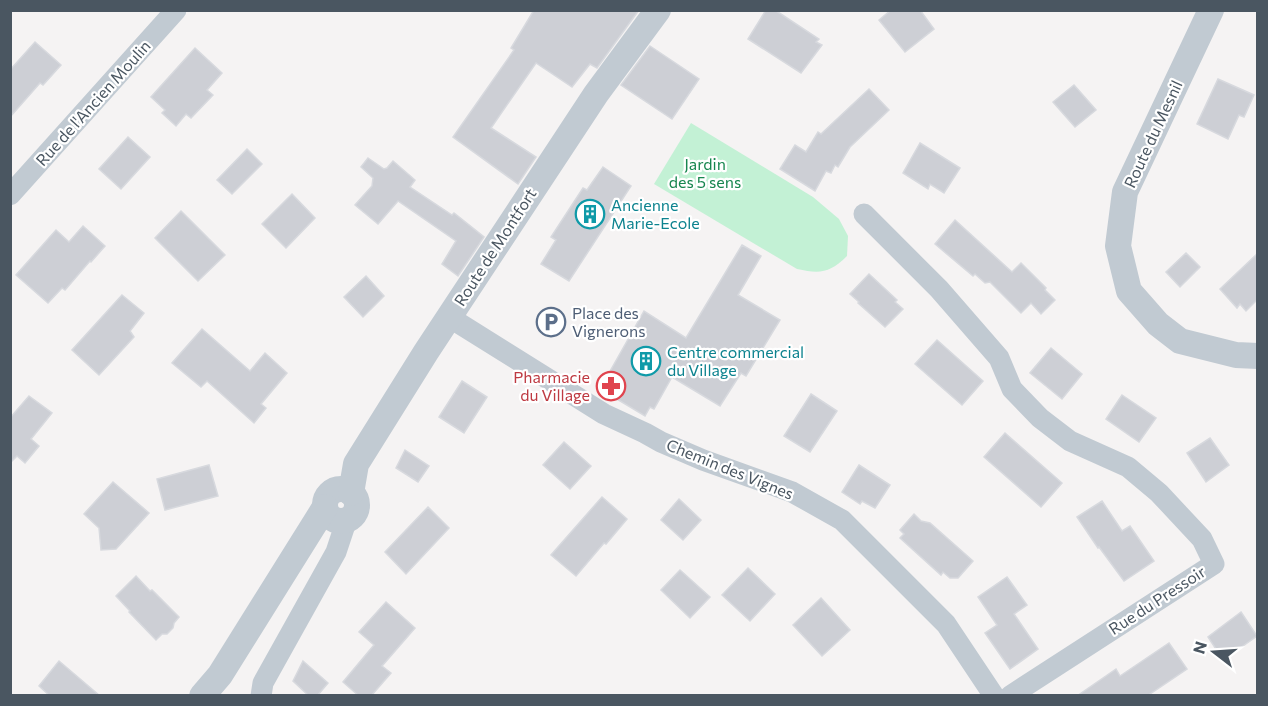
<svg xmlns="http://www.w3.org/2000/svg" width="1268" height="706" viewBox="0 0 1268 706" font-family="Commissioner,sans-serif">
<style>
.green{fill:#c3f1d5}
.building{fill:#cdcfd5;stroke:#d7d9de;stroke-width:1.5}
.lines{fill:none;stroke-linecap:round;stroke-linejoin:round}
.minor{stroke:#c1cad2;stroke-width:21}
.tertiary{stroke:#c1cad2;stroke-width:26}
.labels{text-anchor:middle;stroke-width:4.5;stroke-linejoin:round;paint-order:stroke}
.street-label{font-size:16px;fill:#4a5661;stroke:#fff}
.park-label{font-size:16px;fill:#17864f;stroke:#fff}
.culture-label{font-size:16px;fill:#0d838f;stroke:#fff;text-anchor:start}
.service-label{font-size:16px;fill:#4e5e75;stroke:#fff;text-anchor:start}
.health-label{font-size:16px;fill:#be3a42;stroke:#fff;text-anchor:end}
</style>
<rect width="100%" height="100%" fill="#f5f3f3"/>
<!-- green -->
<path class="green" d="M691,123L813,197L839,219L848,236L847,256C830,273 820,274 797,269L654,184Z"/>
<!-- building -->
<g class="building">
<path d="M534,10H639L597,68L590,64L572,87L536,63L491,128L536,157L518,184L453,137L514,50L511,48Z"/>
<path d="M766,10H775L819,39L816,42L822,45L801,73L748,39Z"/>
<path d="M891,10H920L934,29L905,52L879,20Z"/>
<path d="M35,42L61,65L43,85L40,83L10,117V70Z"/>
<path d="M650,46L699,79L672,119L621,85Z"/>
<path d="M195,48L222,73L207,90L213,95L191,118L186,114L176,126L162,113L165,110L151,97Z"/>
<path d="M1218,79L1254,95L1244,117L1239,115L1228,139L1197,124Z"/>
<path d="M1074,85L1096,110L1075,127L1053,102Z"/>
<path d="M869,89L889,110L850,147L838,167L835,165L831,173L826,171L815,191L780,169L795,145L806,152L818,132L821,134Z"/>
<path d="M128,137L150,157L121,189L99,169Z"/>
<path d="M920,143L960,168L944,193L930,184L928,189L903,173Z"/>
<path d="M247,149L262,164L232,194L217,180Z"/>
<path d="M368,158L384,169L387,168L393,161L415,180L410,187L452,215L454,213L484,237L458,276L442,264L456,241L398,201L378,224L355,205L372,186L373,178L361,167Z"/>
<path d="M603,167L631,186L569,281L541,264L556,240L551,237L583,188L587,190Z"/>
<path d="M292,194L315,218L286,248L262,224Z"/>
<path d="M181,211L225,255L198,281L155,238Z"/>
<path d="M955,220L1012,272L1021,263L1046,288L1045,290L1055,300L1041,314L1031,303L1021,313L990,282L985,283L975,274L973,276L935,244Z"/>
<path d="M83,226L105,246L91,262L90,261L65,290L62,288L48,303L16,275L56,230L69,242Z"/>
<path d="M742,245L761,256L738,295L780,320L746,376L741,373L720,406L672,377L654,409L650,407L645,416L600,389L644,311L686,338Z"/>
<path d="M1186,253L1200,267L1180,287L1166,272Z"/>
<path d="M1257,254V300L1246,311L1240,304L1237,308L1220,289Z"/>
<path d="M869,274L897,300L895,302L903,309L885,327L858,303L859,302L850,294Z"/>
<path d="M366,276L384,296L363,317L344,297Z"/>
<path d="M122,295L144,313L130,331L134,337L99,375L72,350Z"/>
<path d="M202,329L250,371L265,353L287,373L261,404L266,408L254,423L207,381L201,387L172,363Z"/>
<path d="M937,340L983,381L962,405L915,364Z"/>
<path d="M1051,348L1082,374L1062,399L1030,373Z"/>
<path d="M462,381L487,397L464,433L439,417Z"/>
<path d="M811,394L837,411L810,452L784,436Z"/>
<path d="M1122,395L1156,418L1139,442L1106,419Z"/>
<path d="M29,396L52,413L31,439L39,446L25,463L17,456L10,463V418Z"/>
<path d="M1005,433L1062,483L1041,507L984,457Z"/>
<path d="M1210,438L1229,465L1206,482L1187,453Z"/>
<path d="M564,442L591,466L570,489L543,465Z"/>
<path d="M405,450L429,466L418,482L396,468Z"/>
<path d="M209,465L218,496L165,510L157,479Z"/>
<path d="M859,465L890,485L875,508L862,501L860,504L842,492Z"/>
<path d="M113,482L149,513L116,549L101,550L99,528L84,514Z"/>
<path d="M602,497L627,519L606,544L604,543L576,576L551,555Z"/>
<path d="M679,499L701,520L683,540L661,520Z"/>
<path d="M1102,501L1122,531L1130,526L1154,561L1124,581L1099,547L1098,548L1077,517Z"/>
<path d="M428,507L449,528L406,574L385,552Z"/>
<path d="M914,514L921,521L930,523L973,561L958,578H950L943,572L941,575L900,538L904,534L900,530Z"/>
<path d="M748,568L775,594L750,621L722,595Z"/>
<path d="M680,570L710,597L690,618L661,590Z"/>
<path d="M136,576L150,591L152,590L179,617L174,623L173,628L167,634H162L156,640L129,612L130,611L116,596Z"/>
<path d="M1007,577L1027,605L1014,614L1038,649L1010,669L985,633L997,625L978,597Z"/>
<path d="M821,598L850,630L822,656L793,625Z"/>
<path d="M386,602L415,628L382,666L391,673L371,696H359L343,682L374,645L359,632Z"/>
<path d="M1241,612L1257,636L1223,660L1208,637Z"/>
<path d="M1169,643L1187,669L1147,696H1077L1116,669L1120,676Z"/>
<path d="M59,661L100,696H50L39,686Z"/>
<path d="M303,661L328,683L317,696H309L293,681Z"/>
</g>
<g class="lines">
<!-- minor -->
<g class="minor">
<path d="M10,195L176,10"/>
<path d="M864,214L939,289L999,358L1012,389L1040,418L1070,441L1128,467L1159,493L1202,539L1214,564L1010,696"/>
<path d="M449,317L604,414L645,433L661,442L703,460L792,492L842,520L946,624L994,696"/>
<path d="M261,696L263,683L336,552L347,519"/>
</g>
<!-- tertiary -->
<g class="tertiary">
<path d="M1211,10L1125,192L1118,246L1129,291L1158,324L1180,341L1236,355L1258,356"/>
<circle cx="341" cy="505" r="16"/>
<path d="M351,493L356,464L426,352L596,94L658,10"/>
<path d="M202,696L220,675L325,507"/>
</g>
</g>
<!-- icons -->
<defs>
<g id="building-ring" transform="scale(1.5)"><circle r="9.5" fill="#fff" stroke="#0f9aa8" stroke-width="1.5"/><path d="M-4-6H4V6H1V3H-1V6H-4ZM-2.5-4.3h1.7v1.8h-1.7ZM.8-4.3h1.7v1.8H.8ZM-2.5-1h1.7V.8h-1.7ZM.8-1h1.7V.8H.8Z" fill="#0f9aa8"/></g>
<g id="parking-ring" transform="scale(1.5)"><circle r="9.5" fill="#fff" stroke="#5c6f8a" stroke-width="1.5"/><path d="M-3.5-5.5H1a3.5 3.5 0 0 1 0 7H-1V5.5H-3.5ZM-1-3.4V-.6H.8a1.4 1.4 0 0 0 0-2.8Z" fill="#5c6f8a"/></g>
<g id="pharmacy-ring" transform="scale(1.5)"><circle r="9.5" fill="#fff" stroke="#e0444e" stroke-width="1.5"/><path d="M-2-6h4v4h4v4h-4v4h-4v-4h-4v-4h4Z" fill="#e0444e"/></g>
</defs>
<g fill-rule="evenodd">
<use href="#building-ring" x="590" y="214"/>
<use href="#parking-ring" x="551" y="322"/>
<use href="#building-ring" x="646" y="361"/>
<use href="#pharmacy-ring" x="611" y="386"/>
</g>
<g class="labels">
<!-- street labels -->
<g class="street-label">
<text transform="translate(93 103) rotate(-48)" y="6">Rue de l'Ancien Moulin</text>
<text transform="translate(1153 134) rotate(-65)" y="6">Route du Mesnil</text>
<text transform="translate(495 247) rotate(-57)" y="6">Route de Montfort</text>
<text transform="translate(730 469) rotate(22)" y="6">Chemin des Vignes</text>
<text transform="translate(1157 600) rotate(-33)" y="6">Rue du Pressoir</text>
</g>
<!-- park labels -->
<g class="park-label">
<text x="705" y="170">Jardin<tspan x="705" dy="18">des 5 sens</tspan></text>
</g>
<!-- culture labels -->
<g class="culture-label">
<text x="611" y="211">Ancienne<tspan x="611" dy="18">Marie-Ecole</tspan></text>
<text x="667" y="358">Centre commercial<tspan x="667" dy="18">du Village</tspan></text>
</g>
<!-- service labels -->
<g class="service-label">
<text x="572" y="319">Place des<tspan x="572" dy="18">Vignerons</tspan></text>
</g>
<!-- health labels -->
<g class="health-label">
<text x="590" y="383">Pharmacie<tspan x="590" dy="18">du Village</tspan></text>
</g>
</g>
<!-- border -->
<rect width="1268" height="706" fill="none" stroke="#4a5661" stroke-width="24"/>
<!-- north arrow -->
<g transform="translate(1214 652) rotate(287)" stroke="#ffffff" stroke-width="4.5" paint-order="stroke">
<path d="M0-4.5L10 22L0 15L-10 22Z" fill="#4a5661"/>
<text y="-9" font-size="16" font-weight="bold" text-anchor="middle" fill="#4a5661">N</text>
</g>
</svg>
